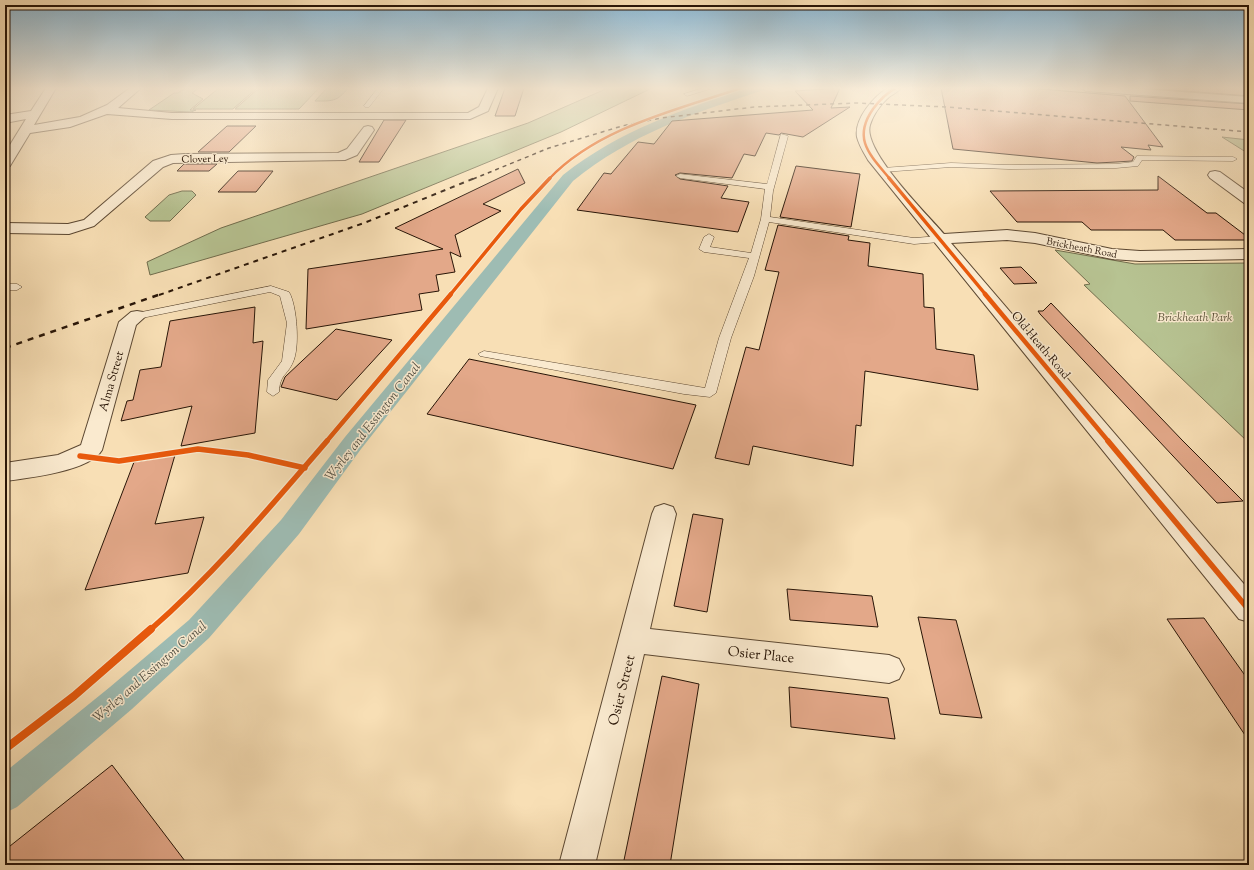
<svg xmlns="http://www.w3.org/2000/svg" width="1254" height="870" viewBox="0 0 1254 870" font-family="'Sorts Mill Goudy',serif">
<style>
.green{fill:#b7c392;stroke:#706c4c}
.lines{fill:none;stroke-linecap:round;stroke-linejoin:round}
.canal{fill:#9ebcb3;fill-rule:evenodd}
.building{fill:#e3a889;stroke:#281507}
.service-casing{stroke:#5c4832;stroke-width:1}
.minor-casing{stroke:#5c4832;stroke-width:2}
.primary-casing{stroke:#281507;stroke-width:2}
.service{fill:#faeacf;fill-rule:evenodd}
.minor{fill:#faeacf;fill-rule:evenodd}
.primary{fill:#f8dfb5;fill-rule:evenodd}
.rail-far2{stroke:#281507;stroke-width:1.5;stroke-dasharray:4 4;stroke-linecap:butt}
.rail-far1{stroke:#281507;stroke-width:2;stroke-dasharray:5 5;stroke-linecap:butt}
.rail{stroke:#281507;stroke-width:2.5;stroke-dasharray:6 6;stroke-linecap:butt}
.cycleway-far4-casing{stroke:#faeacf;stroke-width:4}
.cycleway-far3-casing{stroke:#faeacf;stroke-width:5.5}
.cycleway-far2-casing{stroke:#faeacf;stroke-width:6}
.cycleway-far1-casing{stroke:#faeacf;stroke-width:8}
.cycleway-casing{stroke:#faeacf;stroke-width:10}
.cycleway-far4{stroke:#e8590c;stroke-width:2.5}
.cycleway-far3{stroke:#e8590c;stroke-width:3.5}
.cycleway-far2{stroke:#e8590c;stroke-width:4.5}
.cycleway-far1{stroke:#e8590c;stroke-width:5.5}
.cycleway{stroke:#e8590c;stroke-width:8}
.labels{text-anchor:middle;stroke-width:3;stroke-linejoin:round;paint-order:stroke}
.far-street-label{font-size:10px;fill:#281507;stroke:#faeacf}
.park-label{font-size:12px;font-style:italic;fill:#5a5238;stroke:#faeacf}
.street-label{font-size:12px;fill:#281507;stroke:#faeacf}
.water-label{font-size:13px;font-style:italic;fill:#514f43;stroke:#faeacf}
.near-street-label{font-size:14px;fill:#281507;stroke:#faeacf}
</style>
<rect width="100%" height="100%" fill="#f8dfb5"/>
<filter id="stains"><feTurbulence type="fractalNoise" baseFrequency=".005" numOctaves="4"/><feColorMatrix values="0 0 0 0 .2 0 0 0 0 .09 0 0 0 0 .02 0 0 0 .5 -.17"/></filter>
<radialGradient id="worn" r=".72"><stop offset=".6" stop-color="#630" stop-opacity="0"/><stop offset="1" stop-color="#630" stop-opacity=".3"/></radialGradient>
<!-- green -->
<g class="green">
<path d="M185,88H199L192,93L203,99L190,110H196L191,112L149,110L174,93H178Z"/>
<path d="M219,88H257L233,109H193Z"/>
<path d="M259,88H319L299,109H235Z"/>
<path d="M327,88H348C337,102 332,101 315,101Z"/>
<path d="M608,88H652L561,132L362,214L150,275L147,262L221,228L528,123Z"/>
<path d="M1222,137L1249,140V154Z"/>
<path d="M182,191H192L196,195L170,221H150L145,217L169,195Z"/>
<path d="M1055,250L1135,264L1249,263V443L1084,285L1090,284Z"/>
</g>
<g class="lines">
<!-- canal -->
<path class="canal" d="M749,88H766L764,90C694,113 631,134 573,181L361,449L299,534L209,638L132,709L17,807L5,813V772L110,687L189,620L281,520L345,437L563,175C620,130 681,110 749,88Z"/>
</g>
<!-- building -->
<g class="building">
<path d="M505,88H524L515,116H495Z"/>
<path d="M840,88L831,108L850,107L803,137L781,133L779,135L766,133L755,156L744,154L732,178L680,173L675,175L680,179L728,186L721,198L749,202L738,232L577,210L604,173L611,174L638,142L654,144L672,121L813,110L795,91Z"/>
<path d="M941,88H1029L1125,96L1163,147L1148,145L1151,150L1121,147L1134,157L1132,161L1116,162L1097,163L953,149Z"/>
<path d="M1146,88H1249V96Z"/>
<path d="M1130,96L1249,104V110L1130,101Z"/>
<path d="M384,120H406L379,162H359Z"/>
<path d="M227,126H256L229,152H198Z"/>
<path d="M184,164H217L209,171H177Z"/>
<path d="M796,166L860,174L851,227L780,217Z"/>
<path d="M518,169L525,183L483,204L501,211L455,235L461,257L450,252L455,272L436,275L439,291L419,294L422,310L306,329L308,269L443,249L395,228Z"/>
<path d="M238,171H273L256,192H218Z"/>
<path d="M1158,176L1207,213H1216L1249,238V240H1175L1163,230H1091L1082,222H1017L990,191L1158,190Z"/>
<path d="M778,225L849,236L848,240L870,243L868,266L923,274L924,307L934,308L936,349L974,355L978,390L865,371L861,426L856,425L853,466L753,446L749,465L715,458L746,347L759,350L779,272L765,270Z"/>
<path d="M1021,267L1037,283L1014,284L1000,268Z"/>
<path d="M1051,303L1182,440L1243,501L1217,503L1040,314L1038,311H1043Z"/>
<path d="M255,307L253,343L263,341L255,433L181,446L192,406L121,421L127,401L133,400L140,370L161,367L170,321Z"/>
<path d="M336,329L392,340L337,400L281,387L285,377Z"/>
<path d="M469,359L696,405L673,469L427,414Z"/>
<path d="M175,455L155,524L204,517L188,573L85,590L134,462Z"/>
<path d="M693,514L723,519L707,612L674,606Z"/>
<path d="M787,589L872,596L878,627L790,620Z"/>
<path d="M918,617L956,620L982,718L940,714Z"/>
<path d="M1204,618L1249,681V741L1167,619Z"/>
<path d="M662,676L699,684L670,865H623Z"/>
<path d="M789,687L888,698L895,739L791,727Z"/>
<path d="M112,765L188,865H5V850Z"/>
</g>
<g class="lines">
<!-- service casing -->
<g class="service-casing">
<g id="service">
<path d="M378,88H384L369,107H365L364,106Z"/>
<path d="M703,88H713L687,96L684,94Z"/>
<path d="M781,134L788,136L773,191L770,217L914,238L940,236L945,239L940,242L914,244L769,222L754,276L731,338L716,393L710,397L684,394L480,356L478,354L484,351L705,388L719,338L749,258L704,252L699,249L704,237L709,234L714,237L710,247L751,253L761,219L765,189L680,178L676,176L680,174L767,184Z"/>
<path d="M1137,156L1233,157L1237,159L1233,161L1142,160L1138,166L1116,168L1009,169L951,167L883,172L879,170L883,168L951,163L1009,165L1116,164L1133,162Z"/>
<path d="M5,284H17L22,287L17,290H5Z"/>
<path d="M271,286L289,292C297,305 300,348 293,362C287,376 280,374 279,392L273,396L267,392L268,380L282,361L287,323L280,296L270,292L137,319L132,316L137,313Z"/>
</g>
</g>
<!-- minor casing -->
<g class="minor-casing">
<g id="minor">
<path d="M46,88H56L34,125L80,117L107,105L130,88H141L118,108L172,113H468L479,107L488,88H498L488,111L470,119H172L107,114L70,127L30,133L10,166L5,167V153L26,119L5,123V115L31,111Z"/>
<path d="M888,88H901C898,92 893,94 889,97C881,104 873,115 870,125C862,150 927,214 944,234L1007,230L1035,233L1112,249L1140,251L1249,249V259L1140,261L1112,259L1035,243L1007,240L951,243L1249,590V622L1239,619L868,160C864,153 859,145 857,137C854,119 874,96 888,88Z"/>
<path d="M1081,88H1128L1249,97V103L1086,91Z"/>
<path d="M368,126L372,127L374,130L372,133L357,155L345,160L173,163L163,167L94,226L69,234L5,233V223L68,224L84,220L153,161L171,155L185,154L338,153L347,149L364,127Z"/>
<path d="M1215,171L1220,172L1249,193V204L1244,203L1210,178L1208,175L1210,172Z"/>
<path d="M137,311L143,312L146,316L136,325L102,450C90,471 29,478 5,481V463L58,455L81,445L119,322L131,312Z"/>
<path d="M664,504L673,507L676,514L650,629L889,655L899,659L904,669L899,679L889,683L644,654L595,865H559L652,514L655,507Z"/>
</g>
</g>
<!-- primary casing -->
<g class="primary-casing">
<path id="primary" d="M5,88H11L5,91Z"/>
</g>
<!-- service -->
<use href="#service" class="service"/>
<!-- minor -->
<use href="#minor" class="minor"/>
<!-- primary -->
<use href="#primary" class="primary"/>
<!-- rail-far2 -->
<path class="rail-far2" d="M473,179L549,148L622,126L661,118L754,107L856,103L947,107L1249,132"/>
<!-- rail-far1 -->
<path class="rail-far1" d="M159,295L364,223L475,178"/>
<!-- rail -->
<path class="rail" d="M5,348L161,294"/>
<!-- cycleway-far4 casing -->
<g class="cycleway-far4-casing">
<g id="cycleway-far4">
<path d="M549,179C597,128 676,110 741,88"/>
<path d="M890,179C870,155 852,139 873,109C880,100 886,93 896,88"/>
</g>
</g>
<!-- cycleway-far3 casing -->
<g class="cycleway-far3-casing">
<g id="cycleway-far3">
<path d="M889,178L986,295"/>
<path d="M450,295L521,209L550,178"/>
</g>
</g>
<!-- cycleway-far2 casing -->
<g class="cycleway-far2-casing">
<g id="cycleway-far2">
<path d="M985,294L1109,442"/>
<path d="M326,442L451,294"/>
</g>
</g>
<!-- cycleway-far1 casing -->
<g class="cycleway-far1-casing">
<g id="cycleway-far1">
<path d="M1108,441L1249,610"/>
<path d="M80,456L119,461L198,449L248,455L305,468"/>
<path d="M150,630C215,573 270,507 327,441"/>
</g>
</g>
<!-- cycleway casing -->
<g class="cycleway-casing">
<path id="cycleway" d="M5,749L74,696L151,629"/>
</g>
<!-- cycleway-far4 -->
<use href="#cycleway-far4" class="cycleway-far4"/>
<!-- cycleway-far3 -->
<use href="#cycleway-far3" class="cycleway-far3"/>
<!-- cycleway-far2 -->
<use href="#cycleway-far2" class="cycleway-far2"/>
<!-- cycleway-far1 -->
<use href="#cycleway-far1" class="cycleway-far1"/>
<!-- cycleway -->
<use href="#cycleway" class="cycleway"/>
</g>
<!-- sky -->
<linearGradient id="sky" x2="0" y2="1"><stop stop-color="#8ab7d3"/><stop offset="0.42" stop-color="#fcf1de"/><stop offset="1" stop-color="#fcf1de" stop-opacity="0"/></linearGradient>
<rect width="1254" height="210" fill="url(#sky)"/>
<g class="labels">
<!-- far-street labels -->
<g class="far-street-label">
<text transform="translate(205 158) rotate(-1)" y="4">Clover Ley</text>
<text transform="translate(1082 247) rotate(11)" y="4">Brickheath Road</text>
</g>
<!-- park labels -->
<g class="park-label">
<text x="1195" y="321">Brickheath Park</text>
</g>
<!-- street labels -->
<g class="street-label">
<text transform="translate(1041 345) rotate(50)" y="4">Old Heath Road</text>
<text transform="translate(111 381) rotate(-74)" y="4">Alma Street</text>
</g>
<!-- water labels -->
<g class="water-label">
<text transform="translate(372 421) rotate(-52)" y="5">Wyrley and Essington Canal</text>
<text transform="translate(149 671) rotate(-41)" y="5">Wyrley and Essington Canal</text>
</g>
<!-- near-street labels -->
<g class="near-street-label">
<text transform="translate(761 654) rotate(6)" y="5">Osier Place</text>
<text transform="translate(621 690) rotate(-76)" y="5">Osier Street</text>
</g>
</g>
<!-- margin -->
<rect width="1254" height="870" fill="none" stroke="#f8dfb5" stroke-width="20"/>
<rect x="6" y="6" width="1242" height="858" fill="none" stroke="#281507" stroke-width="2"/>
<rect x="10" y="10" width="1234" height="850" fill="none" stroke="#281507"/>
<rect width="100%" height="100%" filter="url(#stains)"/>
<rect width="100%" height="100%" fill="url(#worn)"/>
</svg>
